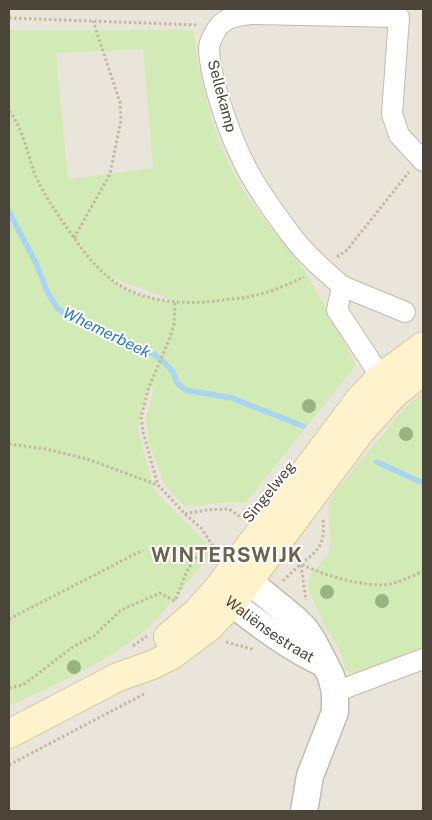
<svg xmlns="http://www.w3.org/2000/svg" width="432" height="820" viewBox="0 0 432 820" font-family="'Public Sans',sans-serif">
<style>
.residential{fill:#eae5da}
.green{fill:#d2eab5;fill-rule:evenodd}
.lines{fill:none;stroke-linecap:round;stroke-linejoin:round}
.stream{stroke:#a9d4f2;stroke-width:5.5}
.minor-casing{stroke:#c2bbae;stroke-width:22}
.tertiary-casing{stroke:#c2bbae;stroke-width:29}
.secondary-casing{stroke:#d6c79b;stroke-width:30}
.path{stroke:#c4b79f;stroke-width:3;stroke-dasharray:2.5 2.5;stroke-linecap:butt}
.minor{stroke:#fff;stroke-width:20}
.tertiary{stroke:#fff;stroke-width:26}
.secondary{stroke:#fff3cd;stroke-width:28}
.tree{fill:#97b381}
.labels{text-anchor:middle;stroke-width:4;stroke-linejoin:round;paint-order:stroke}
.street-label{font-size:15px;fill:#4b4439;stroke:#fff}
.water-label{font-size:16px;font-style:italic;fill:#2e7ab2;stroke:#fff}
.district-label{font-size:20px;font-weight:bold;letter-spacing:1px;fill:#6e6250;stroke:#fff}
</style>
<rect width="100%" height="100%" fill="#f6f3ec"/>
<!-- residential -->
<rect class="residential" x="9" y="9" width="414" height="802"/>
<!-- green -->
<g class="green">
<path d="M9,30H193C201,85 214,145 245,193C264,221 289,246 307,275C325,304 340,335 356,365L246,502H227L185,507L165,485L148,441L146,418L154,388H147L140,414L138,431L154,488L167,504L190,526L213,551C192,577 172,604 148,627C113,660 52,686 9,706ZM143,49L153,168L68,179L56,53ZM108,276L172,300L173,302C152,299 121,292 108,276Z"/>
<path d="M423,393V651L366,673H353L345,669L339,648L324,624L309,591L308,583L311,574L326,557L331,545L328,506L336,491L405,408Z"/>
</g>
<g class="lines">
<!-- stream -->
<g class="stream">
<path d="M9,212L36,263L47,291L57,308L68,316L82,323L101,329L120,337L155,355L168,366L173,372L177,383L186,390L232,398L303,426"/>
<path d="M377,462L423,483"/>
</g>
<!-- minor casing -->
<g class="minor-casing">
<g id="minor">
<path d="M342,286L405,312"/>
<path d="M381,377L337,310L342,286C322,269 303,252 288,231C273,210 256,188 245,165C230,136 210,80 209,48C209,42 216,29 220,25C229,16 239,16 251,14L399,17L392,114L399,135L423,161"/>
<path d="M335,692L423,659"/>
</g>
</g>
<!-- tertiary casing -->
<g class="tertiary-casing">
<g id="tertiary">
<path d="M233,568L295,619L305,629L313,641L331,676L335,692V712L310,776L304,811"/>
<path id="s1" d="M216,591C250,617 285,646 325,664"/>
</g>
</g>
<!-- secondary casing -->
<g class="secondary-casing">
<g id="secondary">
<path d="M168,637L195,614L216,591L360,399L381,377L423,346"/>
<path d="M9,734L118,677L152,665L172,655L209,627L232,603L360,432L394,394L423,371"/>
</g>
</g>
<!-- path -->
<g class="path">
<path d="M9,18L198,25"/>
<path d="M9,111C24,129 27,155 36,177C45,196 57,214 70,232C80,247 92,263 106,275C136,302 179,305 217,301C227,299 238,299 247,297C266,294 287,285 304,277"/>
<path d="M74,238L110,174L121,120L120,102L93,21"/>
<path d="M337,257L347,250L409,172"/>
<path d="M175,303L174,324L169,340L149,387L141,417L143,432L158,485L185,514L201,528L217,552"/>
<path d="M9,444L46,449L87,459L158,485"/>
<path d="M185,514L206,510L229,509L242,518"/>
<path d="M294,559C311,573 369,589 390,584C402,581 413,576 423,571"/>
<path d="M301,565L306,600"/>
<path d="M283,581C289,575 295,569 301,564C320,549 325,544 323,519"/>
<path d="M9,619L143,550"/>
<path d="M226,642L255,650"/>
<path d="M133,646L147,636"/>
<path d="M9,688L23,685L74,646L94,636L121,610L160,593L175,601C185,577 188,558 213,545"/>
<path d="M9,765L144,694"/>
</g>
<!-- minor -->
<use href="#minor" class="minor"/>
<!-- tertiary -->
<use href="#tertiary" class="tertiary"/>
<!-- secondary -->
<use href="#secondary" class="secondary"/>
</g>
<!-- trees -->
<g class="tree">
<circle cx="309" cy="406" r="7"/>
<circle cx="406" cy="434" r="7"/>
<circle cx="327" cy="592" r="7"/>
<circle cx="382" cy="601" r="7"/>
<circle cx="74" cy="667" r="7"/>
</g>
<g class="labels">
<!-- street labels -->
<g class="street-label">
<text transform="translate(222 96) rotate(75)" y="5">Sellekamp</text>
<text transform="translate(269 492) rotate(-51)" y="5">Singelweg</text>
<text dy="5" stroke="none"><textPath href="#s1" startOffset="66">Waliënsestraat</textPath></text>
</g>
<!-- water labels -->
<g class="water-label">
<text transform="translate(107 332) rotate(26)" y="6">Whemerbeek</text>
</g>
<!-- district labels -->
<g class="district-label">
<text x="227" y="562">WINTERSWIJK</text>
</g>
</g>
<!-- border -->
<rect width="432" height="820" fill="none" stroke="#4b4439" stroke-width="20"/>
</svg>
